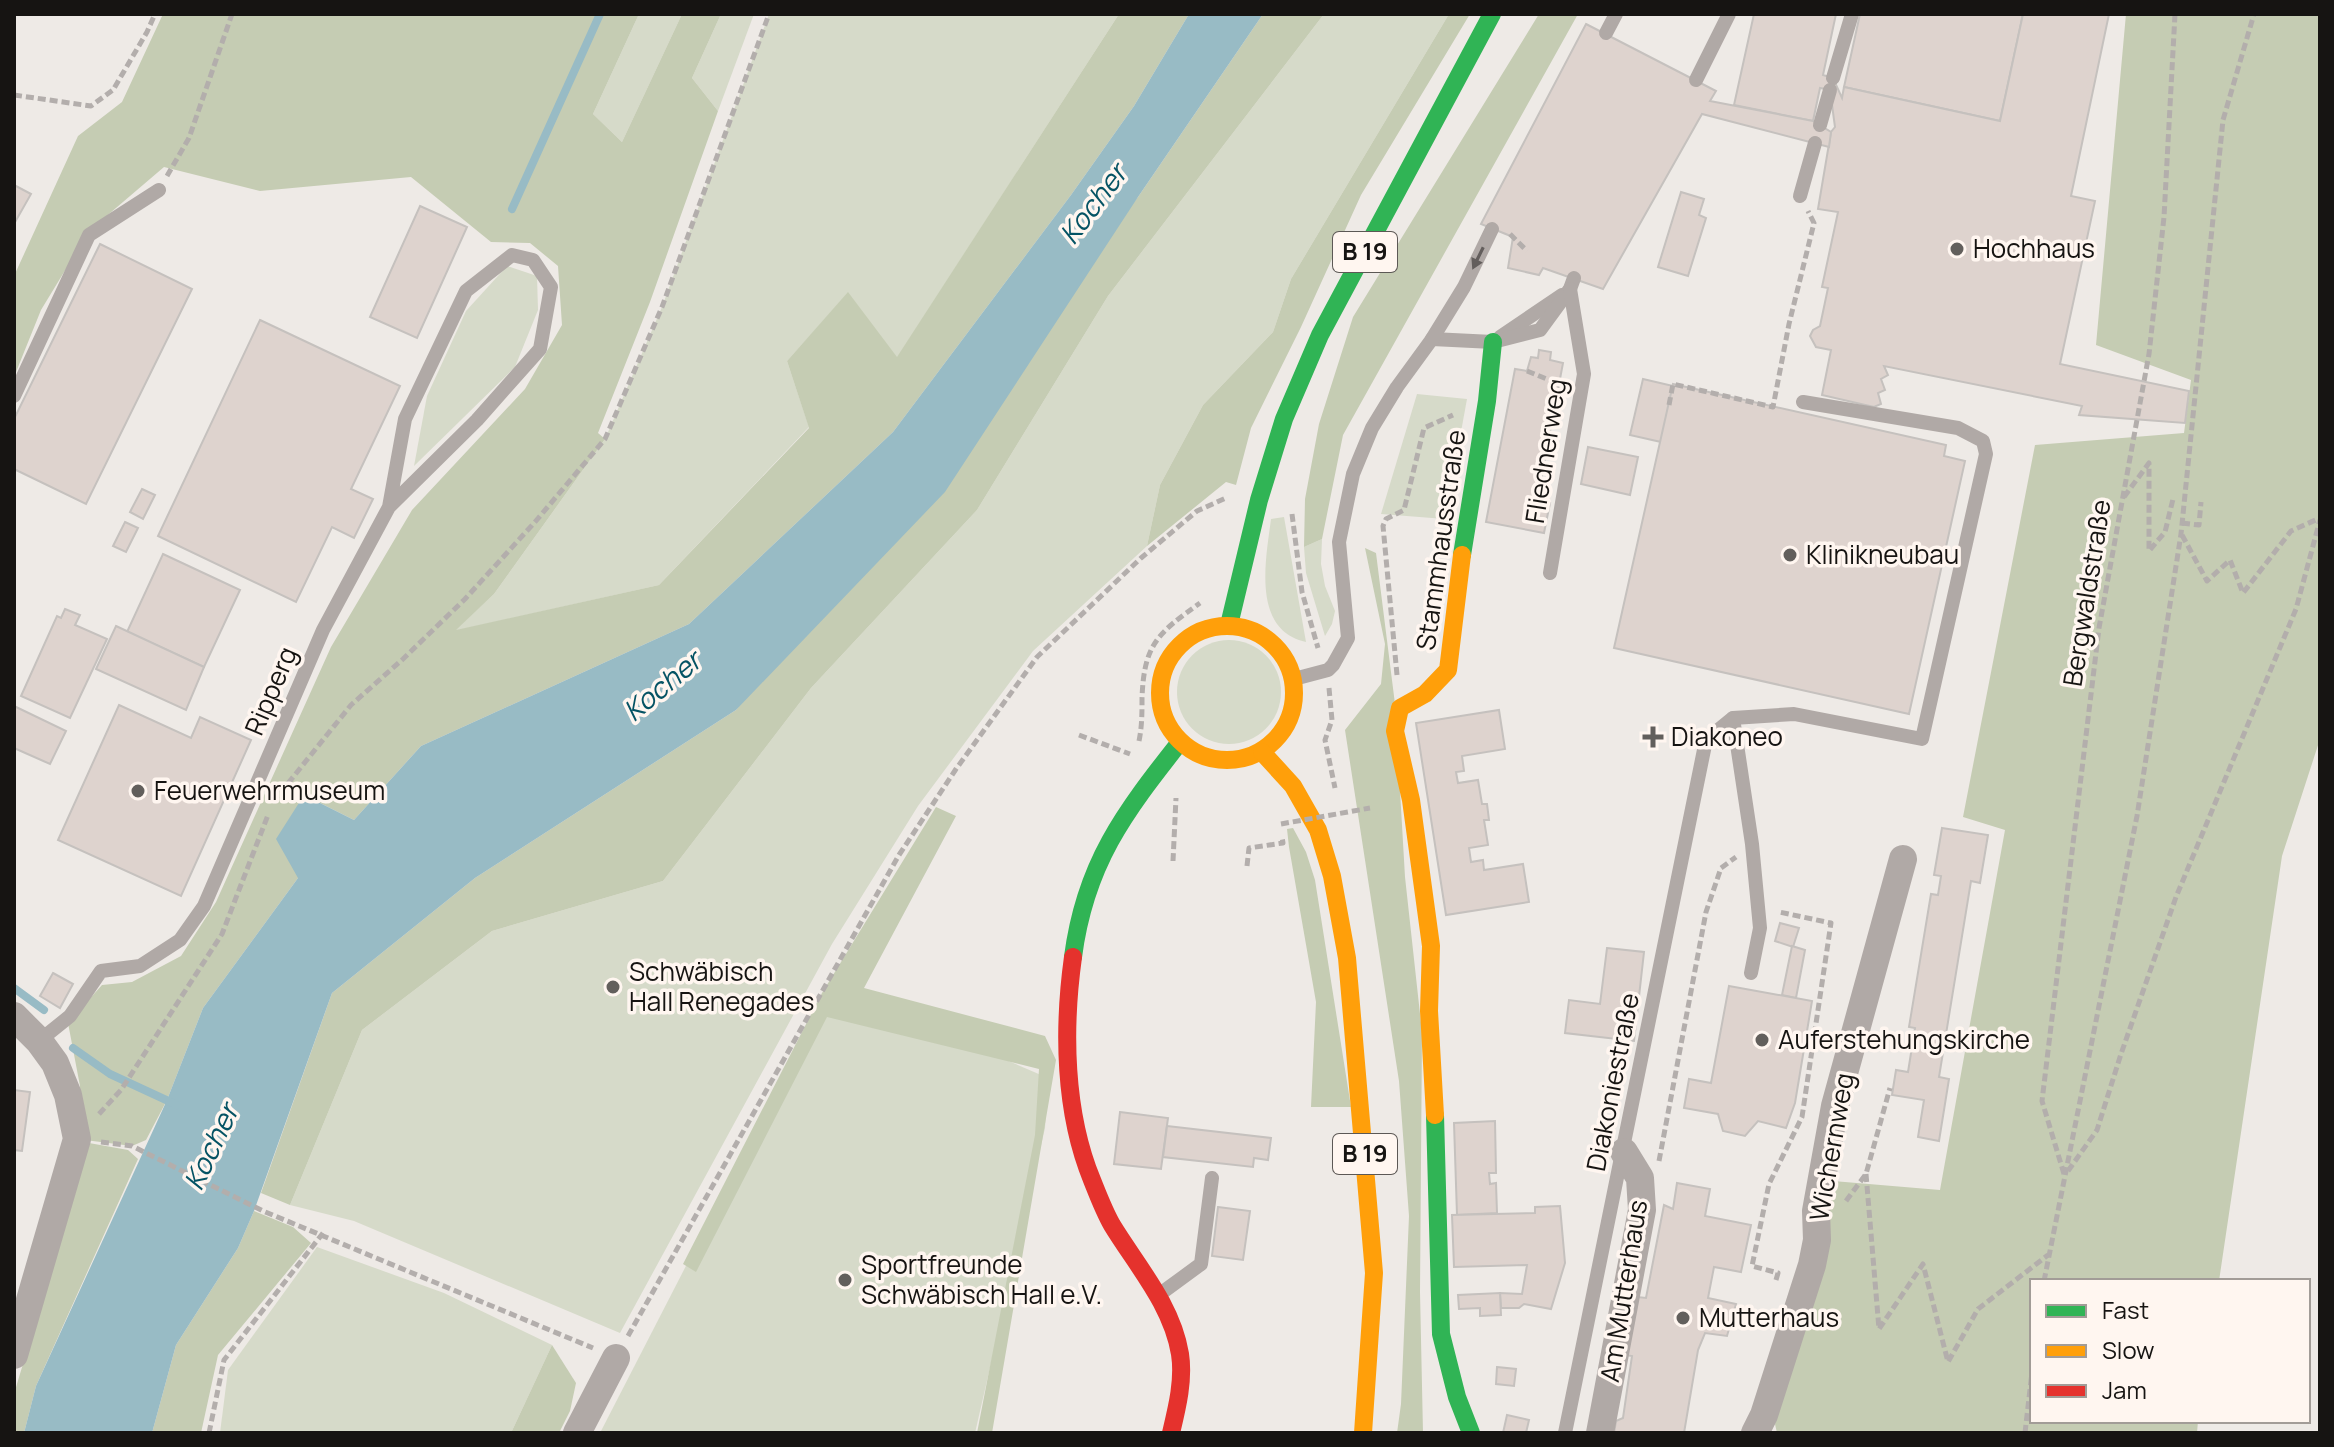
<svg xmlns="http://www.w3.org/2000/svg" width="2334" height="1447" viewBox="0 0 2334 1447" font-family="Manrope,sans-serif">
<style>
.green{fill:#d6dac9}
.forest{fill:#c5ccb3}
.water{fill:#98bbc5}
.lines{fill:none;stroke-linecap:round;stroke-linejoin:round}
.stream{stroke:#98bbc5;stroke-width:8}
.building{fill:#ded3ce;stroke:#c5c1be;stroke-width:2}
.path{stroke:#b3aeac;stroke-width:5;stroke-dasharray:8 4;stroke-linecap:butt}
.lane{stroke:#b0a9a6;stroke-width:14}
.street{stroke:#b0a9a6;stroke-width:28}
.fast{stroke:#30b455;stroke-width:18}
.slow{stroke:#ff9f0a;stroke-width:18}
.jam{stroke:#e5322d;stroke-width:18}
.path-bridge{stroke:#b3aeac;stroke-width:5;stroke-dasharray:8 4;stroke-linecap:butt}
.oneway{fill:#635e5c}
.poi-dot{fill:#625f5c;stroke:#fff6f0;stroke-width:3}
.labels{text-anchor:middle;stroke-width:7;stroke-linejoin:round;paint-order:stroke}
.shield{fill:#fff6f0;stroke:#5c5855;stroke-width:2}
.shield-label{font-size:24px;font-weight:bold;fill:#161412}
.poi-label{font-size:26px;fill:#161412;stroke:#fff6f0;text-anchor:start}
.street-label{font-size:26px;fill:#161412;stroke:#fff6f0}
.water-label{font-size:28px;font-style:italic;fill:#055364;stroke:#fff6f0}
</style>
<rect width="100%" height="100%" fill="#eeeae6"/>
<!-- green -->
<g class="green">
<path d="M639,14H682L622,142L593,114Z"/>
<path d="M721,14H754L718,111L692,78Z"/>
<path d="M769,14H1119L897,358L848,293L787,361L809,427L659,585L454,631L494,594L605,439L662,307Z"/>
<path d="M1324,14H1449L1291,279L1273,332L1203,405L1160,485L1147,546L1033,651L918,806L832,944L620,1333L354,1221L290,1205L362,1030L492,931L663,881L811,688L977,510L1108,296Z"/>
<path d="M507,266L537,276L538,310L515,367L414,466L427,396L466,311Z"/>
<path d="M1417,394L1467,399L1445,519L1381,514Z"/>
<path d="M1284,517L1306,642C1251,630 1266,559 1271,519Z"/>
<path d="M1322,539L1321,564L1325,586L1335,611L1332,624L1325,636L1306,573L1304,547Z"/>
<circle cx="1229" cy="692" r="52"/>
<path d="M831,984L1048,1078L1045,1128L975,1433H600Z"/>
<path d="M317,1247L444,1293L552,1345L511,1433H220L228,1370Z"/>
</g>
<!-- forest -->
<g class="forest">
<path d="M163,14H639L593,114L622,142L682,14H721L692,78L718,111L650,302L598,433L605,439L494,594L456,630L659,585L809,428L787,361L848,292L897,357L1119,14H1189L1134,106L1071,195L893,432L689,624L421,746L354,820L304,795L298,878L203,1008L167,1100L146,1140L132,1146L77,1139L80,1086L68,1023L102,985L132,982L181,956L216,902L331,647L412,510L525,389L562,325L558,266L530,243L491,242L411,177L260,191L164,167L89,231L41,310L14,377V276L78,136L122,102Z"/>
<path d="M1263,14H1324L1108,296L977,510L811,688L663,881L492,931L362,1030L290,1205L261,1193L332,993L475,878L736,710L1138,197Z"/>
<path d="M1449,14H1470L1361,195L1301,327L1251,428L1236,485L1226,482L1147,546L1160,485L1203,405L1273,332L1291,279Z"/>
<path d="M1539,14H1578L1343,435L1322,539L1304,547L1305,499L1319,424L1353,317Z"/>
<path d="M2126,14H2320V739L2282,856L2219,1281H2032V1421H2198L2197,1433H1777L1775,1424L1833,1181L1940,1190L2005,830L1963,817L2035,445L2184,433L2191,380L2096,345Z"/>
<path d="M1365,548L1376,553L1395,704L1405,877L1422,1032L1420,1292L1423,1433H1397L1401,1404L1409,1216L1399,1081L1345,730L1381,684L1385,644Z"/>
<path d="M936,807L956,816L864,988L1045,1036L1056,1060L992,1433H977L1035,1135L1039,1069L827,1017L696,1272L683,1264L822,993Z"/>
<path d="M1293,828L1306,852L1315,880L1351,1107H1311L1316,1002L1289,847L1287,829Z"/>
<path d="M89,1143L128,1150L138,1159L36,1386L24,1433H14V1394Z"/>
<path d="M254,1211L293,1227L311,1243L218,1355L201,1433H152L176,1345L238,1248Z"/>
<path d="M552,1345L576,1383L570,1411L559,1433H511Z"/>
</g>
<!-- water -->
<path class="water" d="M1189,14H1263L1138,197L945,492L736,710L475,878L332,993L254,1211L238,1248L176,1345L152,1433H24L36,1386L167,1100L203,1008L298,878L276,839L304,795L354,820L421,746L689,624L893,432L1071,195L1134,106Z"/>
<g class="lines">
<!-- stream -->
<g class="stream">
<path d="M512,209L600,14"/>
<path d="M14,988L44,1010"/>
<path d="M73,1048L110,1074L177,1105"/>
</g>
</g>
<!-- building -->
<g class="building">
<path d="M1754,14H1836L1823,75L1833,78L1830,90L1820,88L1813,121L1734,105Z"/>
<path d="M1860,14H2023L2000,121L1844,87Z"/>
<path d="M2023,14H2109L2071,196L2095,201L2060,364L2189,391L2185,423L2079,415L2082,406L1884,366L1888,375L1881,379L1885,390L1878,393L1881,404L1874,407L1822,395L1831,350L1816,347L1810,336L1813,330L1820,326L1828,288L1822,287L1838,212L1818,209L1831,132L1835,127L1830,90L1833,78L1842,98L1844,87L2000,121Z"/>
<path d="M1586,24L1716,91L1710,101L1813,121L1831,132L1829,147L1702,114L1603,289L1543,268L1539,275L1508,268L1513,237L1481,224Z"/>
<path d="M14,185L31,194L14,224Z"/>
<path d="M1681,192L1704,199L1699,215L1706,218L1688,276L1658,267Z"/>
<path d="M420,206L467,227L417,338L370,317Z"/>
<path d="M100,244L192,289L86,504L14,469V419Z"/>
<path d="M260,320L400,386L351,489L373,499L354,538L332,527L296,602L158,536Z"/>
<path d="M1539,350L1551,352L1550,360L1563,363L1537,501L1550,503L1544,533L1486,522L1515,369L1527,371L1531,357L1538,358Z"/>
<path d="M1643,379L1673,386L1661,442L1630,435Z"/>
<path d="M1673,384L1946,445L1944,456L1965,461L1909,714L1614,648Z"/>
<path d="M1588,447L1638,457L1630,495L1581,484Z"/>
<path d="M142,489L155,495L143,519L130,512Z"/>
<path d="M125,522L138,528L126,552L113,546Z"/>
<path d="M163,554L240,590L204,667L127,632Z"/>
<path d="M65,609L80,615L75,625L107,639L70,718L21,696L57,616L61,618Z"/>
<path d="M116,626L204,667L186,710L96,669Z"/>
<path d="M119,705L191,738L200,717L251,740L181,896L58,840Z"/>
<path d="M14,706L66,731L50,764L14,748Z"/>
<path d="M1499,710L1505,749L1462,756L1464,771L1456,772L1458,783L1478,780L1482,804H1487L1489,820H1484L1488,845L1469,848L1471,862L1483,860L1484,870L1523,864L1529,902L1446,915L1416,723Z"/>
<path d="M1942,828L1988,835L1980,883L1971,881L1939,1077L1949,1079L1939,1141L1918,1137L1924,1100L1892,1095L1896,1070L1908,1072L1915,1028L1909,1027L1931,894L1938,895L1941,876L1934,875Z"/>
<path d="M1780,923L1799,928L1793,947L1775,941Z"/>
<path d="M1792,946L1805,950L1796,998L1782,995Z"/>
<path d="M1607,948L1644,952L1634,1041L1565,1033L1569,1000L1600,1004Z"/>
<path d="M53,973L73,984L60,1008L40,996Z"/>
<path d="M1729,986L1812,1001L1795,1103L1786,1128L1758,1121L1745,1136L1723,1131L1718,1114L1684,1108L1689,1079L1711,1083Z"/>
<path d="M14,1090L30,1092L22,1151L14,1150Z"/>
<path d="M1120,1112L1168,1118L1161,1169L1114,1164Z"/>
<path d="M1495,1121L1496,1173H1489L1490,1184L1496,1183L1497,1213L1457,1215L1454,1123Z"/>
<path d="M1167,1126L1271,1138L1268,1160L1254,1158L1253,1167L1163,1157Z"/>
<path d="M1677,1183L1710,1189L1705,1216L1751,1225L1741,1272L1714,1267L1708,1298L1736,1304L1727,1336L1705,1333L1698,1350L1684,1433H1614L1616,1421L1623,1418L1632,1356L1625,1355L1638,1297L1646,1298L1664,1205L1673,1209Z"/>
<path d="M1560,1206L1565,1263L1551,1309L1524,1304L1519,1308H1501L1500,1293L1522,1294L1527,1265L1454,1267L1452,1215L1535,1213V1207Z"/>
<path d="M1218,1207L1250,1211L1243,1260L1212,1256Z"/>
<path d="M1500,1293L1501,1315L1480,1316V1308L1459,1309L1458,1295Z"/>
<path d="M1497,1367L1516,1369L1514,1386L1496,1384Z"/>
<path d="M1507,1415L1529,1420L1526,1433H1503Z"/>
</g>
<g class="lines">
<!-- path -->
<g class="path">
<path d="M14,95L91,106L113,90L147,32L155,14"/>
<path d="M167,176L189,138L232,14"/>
<path d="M1510,234L1527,251"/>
<path d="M1527,371L1559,384"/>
<path d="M1669,405L1673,384L1773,407L1789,324L1814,223L1808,211"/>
<path d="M2124,497L2149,463V551L2165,532L2173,499"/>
<path d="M1292,514L1302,592L1318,648"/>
<path d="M2182,523L2199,525L2201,502"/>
<path d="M2182,535L2207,581L2230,560L2243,593L2291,531L2320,518"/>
<path d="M1397,675L1383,526L1386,519L1404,510L1424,428L1453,415"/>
<path d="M1329,688L1332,720L1325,740L1335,788"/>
<path d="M1079,735L1130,754"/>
<path d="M1139,741C1142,726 1142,714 1142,698C1144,644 1158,633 1200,603"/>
<path d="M273,802L351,705L403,659L465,599L535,522L605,439L662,307L769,14"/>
<path d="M1173,861L1176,798"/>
<path d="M1247,866L1249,848L1283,843L1282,837"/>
<path d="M99,1114L121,1090L222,934L268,815"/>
<path d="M101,1142L132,1146L263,1211L593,1348"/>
<path d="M1659,1161L1706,912L1721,868L1736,857"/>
<path d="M2068,1171L2097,1130L2121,1054L2176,897L2296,609L2320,520"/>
<path d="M1866,1174L1879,1329L1923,1264L1948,1362L1978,1309L2048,1255"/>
<path d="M2064,1174L2042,1101L2099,628L2149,354L2164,217L2175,14"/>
<path d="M1846,1201L1866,1174L1890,1088"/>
<path d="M1776,1280L1778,1273L1752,1266L1769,1184L1802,1117L1831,923L1779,912"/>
<path d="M2044,1281L2137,816L2181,534L2223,120L2254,14"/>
<path d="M628,1336L899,855L956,769L1037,657L1141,558L1197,511L1226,498"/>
<path d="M209,1433L224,1360L323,1233"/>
<path d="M2025,1433L2032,1372"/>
</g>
<!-- lane -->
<g class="lane">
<path d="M1606,33L1616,14"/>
<path d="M1833,78L1852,14"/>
<path d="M1696,80L1729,14"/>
<path d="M1820,125L1830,90"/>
<path d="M1800,196L1815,143"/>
<path d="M1500,337L1562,295"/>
<path d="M1432,339L1493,342L1540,330L1570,289L1574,278"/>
<path d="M14,396L89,235L159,190"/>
<path d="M1550,573L1584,374L1570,289"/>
<path d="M1294,679L1328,670L1333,665L1348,638L1339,542L1353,474L1372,428L1397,387L1432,339L1464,287L1492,229"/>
<path d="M1733,718L1794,714L1922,739L1986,454L1983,441L1958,428L1803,402"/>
<path d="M39,1041L70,1016L101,971L140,966L180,940L204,906L323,630L389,507L405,419L466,291L512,255L533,260L551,287L540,349L477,420L389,507"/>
<path d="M1160,1294L1201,1264L1212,1178"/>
<path d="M1565,1433L1706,740L1733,718L1752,844L1760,928L1751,973"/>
</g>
<!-- street -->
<g class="street">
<path d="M14,1016L39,1041L55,1063L68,1095L77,1139L14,1355"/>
<path d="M577,1433L616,1358"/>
<path d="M1600,1433L1642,1210L1640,1178L1624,1152"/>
<path d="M1755,1433L1764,1415L1812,1265L1817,1240L1816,1211L1835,1106L1903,859"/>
</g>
<!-- fast -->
<g class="fast">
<path d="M1462,555L1487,401L1493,342"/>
<path d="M1229,625L1259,500L1284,419L1320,335L1492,14"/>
<path d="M1073,957C1085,864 1124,813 1180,742"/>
<path d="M1435,1115L1441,1334L1457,1397L1471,1433"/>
</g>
<!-- slow -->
<g class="slow">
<circle cx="1227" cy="693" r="67"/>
<path d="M1262,752L1293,786L1318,830L1332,876L1347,958L1374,1273L1363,1433"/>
<path d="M1435,1115L1429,1011L1431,946L1411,800L1395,731L1400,708L1425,694L1448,670L1462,555"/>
</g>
<!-- jam -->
<path class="jam" d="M1073,957C1063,1029 1064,1112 1092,1180C1098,1195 1104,1211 1112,1225C1137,1266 1172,1305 1180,1354C1184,1380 1177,1408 1171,1433"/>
<!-- path-bridge -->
<path class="path-bridge" d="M1281,824L1370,808"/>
</g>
<!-- one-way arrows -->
<defs><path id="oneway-solid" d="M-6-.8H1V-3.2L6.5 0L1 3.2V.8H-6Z" transform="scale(2)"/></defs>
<use class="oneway" href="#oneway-solid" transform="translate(1478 258) rotate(116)"/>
<!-- markers -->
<g class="poi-dot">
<circle cx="1957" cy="249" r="8"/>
<circle cx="1790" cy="555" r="8"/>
<path d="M1649 725h8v8h8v8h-8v8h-8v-8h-8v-8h8z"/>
<circle cx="138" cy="791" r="8"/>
<circle cx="613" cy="987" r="8"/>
<circle cx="1762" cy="1040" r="8"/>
<circle cx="845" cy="1280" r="8"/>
<circle cx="1683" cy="1318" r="8"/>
</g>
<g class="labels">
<!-- shield labels -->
<g class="shield">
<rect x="1333" y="232" width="64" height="40" rx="6"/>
<rect x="1333" y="1134" width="64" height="40" rx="6"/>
</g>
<g class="shield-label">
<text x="1365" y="260">B 19</text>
<text x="1365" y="1162">B 19</text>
</g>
<!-- poi labels -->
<g class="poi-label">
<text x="1973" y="258">Hochhaus</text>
<text x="1806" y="564">Klinikneubau</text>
<text x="1671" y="746">Diakoneo</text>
<text x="154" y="800">Feuerwehrmuseum</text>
<text x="629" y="981">Schwäbisch<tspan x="629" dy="30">Hall Renegades</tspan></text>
<text x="1778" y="1049">Auferstehungskirche</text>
<text x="861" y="1274">Sportfreunde<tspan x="861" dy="30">Schwäbisch Hall e.V.</tspan></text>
<text x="1699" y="1327">Mutterhaus</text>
</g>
<!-- street labels -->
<g class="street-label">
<text transform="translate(1546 451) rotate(-81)" y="9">Fliednerweg</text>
<text transform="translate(1441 540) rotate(-82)" y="9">Stammhausstraße</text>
<text transform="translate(2087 593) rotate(-81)" y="9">Bergwaldstraße</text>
<text transform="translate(271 691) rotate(-67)" y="9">Ripperg</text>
<text transform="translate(1613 1082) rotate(-79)" y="9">Diakoniestraße</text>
<text transform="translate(1832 1147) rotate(-80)" y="9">Wichernweg</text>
<text transform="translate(1624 1291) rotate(-81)" y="9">Am Mutterhaus</text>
</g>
<!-- water labels -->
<g class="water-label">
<text transform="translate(1093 204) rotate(-53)" y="10">Kocher</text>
<text transform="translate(662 686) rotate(-40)" y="10">Kocher</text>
<text transform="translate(211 1147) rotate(-65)" y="10">Kocher</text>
</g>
</g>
<!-- border -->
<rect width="2334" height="1447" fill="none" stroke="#161412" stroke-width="32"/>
<!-- legend -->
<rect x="2030" y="1279" width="280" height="144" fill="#fff6f0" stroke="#a29c97" stroke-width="2"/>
<rect x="2046" y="1305" width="40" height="12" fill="#30b455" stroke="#a29c97" stroke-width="2"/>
<text x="2102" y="1319" font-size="24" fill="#161412">Fast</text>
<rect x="2046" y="1345" width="40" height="12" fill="#ff9f0a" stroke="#a29c97" stroke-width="2"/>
<text x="2102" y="1359" font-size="24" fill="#161412">Slow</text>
<rect x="2046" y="1385" width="40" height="12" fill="#e5322d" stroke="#a29c97" stroke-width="2"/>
<text x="2102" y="1399" font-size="24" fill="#161412">Jam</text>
</svg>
